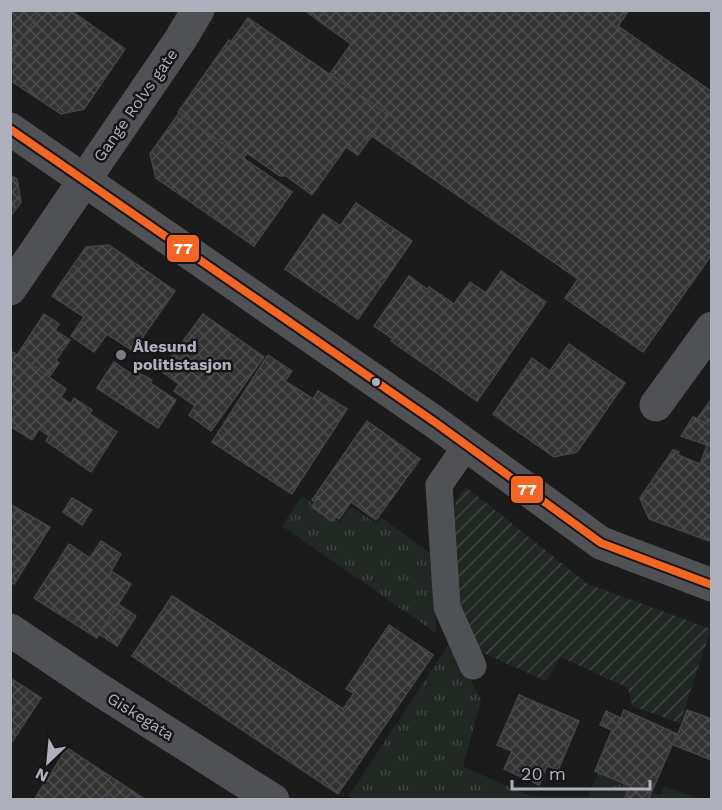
<svg xmlns="http://www.w3.org/2000/svg" width="722" height="810" viewBox="0 0 722 810" font-family="'Work Sans',sans-serif">
<style>
.grass{fill:url(#grass-tufts)}
.garden{fill:url(#garden-furrows)}
.building{fill:url(#building-cross-hatch);stroke:#444548;stroke-width:1.5}
.lines{fill:none;stroke-linecap:round;stroke-linejoin:round}
.service{stroke:#505155;stroke-width:27}
.minor{stroke:#505155;stroke-width:33}
.bus-1-casing{stroke:#161518;stroke-width:12}
.bus-1{stroke:#f26522;stroke-width:8}
.poi-dot{fill:#7b7c83;stroke:#161518;stroke-width:2}
.bus-dot{fill:#aeb1bb;stroke:#161518;stroke-width:2}
.labels{text-anchor:middle;stroke-width:5;stroke-linejoin:round;paint-order:stroke}
.street-label{font-size:16px;fill:#aeb1bb;stroke:#161518}
.poi-label{font-size:16px;font-weight:bold;fill:#aeb1bb;stroke:#161518;text-anchor:start}
.line-badge{stroke:#161518;stroke-width:2}
.badge-label{font-size:16px;text-anchor:middle;font-weight:bold;fill:#fff}
</style>
<defs>
<pattern id="grass-tufts" width="24" height="20" patternUnits="userSpaceOnUse" patternTransform="scale(1.5)"><rect width="24" height="20" fill="#212823"/><path d="M3 7l-1-3M5 7V3M7 7l1-3M15 17l-1-3M17 17v-4M19 17l1-3" fill="none" stroke="#3f4541"/></pattern>
<pattern id="garden-furrows" width="10" height="10" patternUnits="userSpaceOnUse" patternTransform="scale(1.5)"><rect width="10" height="10" fill="#212823"/><path d="M-1 1l2-2M0 10L10 0M9 11l2-2" fill="none" stroke="#3f4541"/></pattern>
<pattern id="building-cross-hatch" width="8" height="8" patternUnits="userSpaceOnUse" patternTransform="scale(1.5)"><rect width="8" height="8" fill="#333334"/><path d="M0 0l8 8M0 8l8-8" fill="none" stroke="#4e4e4f"/></pattern>
</defs>
<rect width="100%" height="100%" fill="#1b1b1c"/>
<!-- grass -->
<g class="grass">
<path d="M302,496L340,522L351,506L377,524L382,518L433,555L436,633L282,526Z"/>
<path d="M450,642L481,700L463,767L531,796H588L599,772L660,796L664,786L698,799L355,800L349,796Z"/>
</g>
<!-- garden -->
<path class="garden" d="M466,487L588,584L711,629L680,723L632,706L628,688L561,657L546,681L479,651L456,607L452,536L456,500Z"/>
<!-- building -->
<g class="building">
<path d="M14,10H41L10,56V16Z"/>
<path d="M41,10H70L125,49L84,109L61,114L10,80V56Z"/>
<path d="M304,10H629L618,26L712,92V254L643,352L565,298L578,279L372,136L387,114L330,74L351,44Z"/>
<path d="M248,18L387,114L358,155L346,147L312,195L286,176H280L247,153L244,158L178,112L229,40L231,42Z"/>
<path d="M179,113L292,192L254,246L156,178L150,154Z"/>
<path d="M10,175L17,179L21,202L10,217Z"/>
<path d="M356,203L412,241L358,319L285,269L323,214L340,226Z"/>
<path d="M109,245L175,291L133,351L107,334L94,352L71,336L84,317L52,296L86,247Z"/>
<path d="M501,271L546,302L477,401L391,341L393,339L374,326L409,276L427,289L429,287L454,304L470,282L486,293Z"/>
<path d="M44,314L59,324L55,330L70,340L56,360L59,363L49,377L17,355Z"/>
<path d="M203,314L264,357L211,431L189,415L195,406L174,391L179,384L161,371Z"/>
<path d="M569,344L625,383L577,452L554,457L493,414L532,358L550,371Z"/>
<path d="M13,352L66,389L61,397L71,404L74,398L92,410L90,414L117,432L91,472L46,441L49,436L39,429L32,440L10,426V357Z"/>
<path d="M268,355L292,371L285,381L313,399L318,391L347,409L292,494L212,442Z"/>
<path d="M114,362L136,377L139,373L152,380L150,383L176,400L158,428L97,388Z"/>
<path d="M712,398V426L697,419Z"/>
<path d="M693,417L712,426V542L649,519L640,498L673,450L679,452L678,455L700,464L707,445L681,436Z"/>
<path d="M367,421L420,459L376,520L351,502L339,519L335,516L332,521L312,507L315,502L312,500Z"/>
<path d="M72,498L92,510L82,525L63,512Z"/>
<path d="M10,504L50,527L14,584L10,582Z"/>
<path d="M101,541L121,554L111,571L131,584L97,638L34,598L69,544L90,558Z"/>
<path d="M172,596L343,709L354,693L346,689L389,625L433,655L338,794L132,656Z"/>
<path d="M118,604L136,616L117,646L99,634Z"/>
<path d="M10,678L41,698L10,745Z"/>
<path d="M519,695L579,721L558,770L547,766L539,785L504,769L512,751L497,745Z"/>
<path d="M624,710L677,734L648,800H624L630,786L595,771L612,730L600,725L606,711L620,718L616,730Z"/>
<path d="M687,710L712,719L711,760L674,745Z"/>
<path d="M67,748L117,781L105,800H34Z"/>
<path d="M117,781L146,800H105Z"/>
</g>
<g class="lines">
<!-- service -->
<path class="service" d="M467,445L439,485L447,607L473,666"/>
<!-- minor -->
<g class="minor">
<path d="M10,129L436,423L601,543L712,585"/>
<path d="M10,289L180,40L198,10"/>
<path d="M656,405L712,328"/>
<path d="M10,630L95,687L273,800"/>
</g>
<!-- bus-1 casing -->
<g class="bus-1-casing">
<path id="bus-1" d="M10,129L436,423L601,543L712,585"/>
</g>
<!-- bus-1 -->
<use href="#bus-1" class="bus-1"/>
</g>
<!-- markers -->
<circle class="poi-dot" cx="121" cy="355" r="6"/>
<circle class="bus-dot" cx="376" cy="382" r="5"/>
<g class="labels">
<!-- street labels -->
<g class="street-label">
<text transform="translate(135 105) rotate(-55)" y="6">Gange Rolvs gate</text>
<text transform="translate(141 716) rotate(32)" y="6">Giskegata</text>
</g>
<!-- poi labels -->
<g class="poi-label">
<text x="133" y="352">Ålesund<tspan x="133" dy="18">politistasjon</tspan></text>
</g>
</g>
<g class="line-badge">
<rect x="166" y="234" width="34" height="29" rx="6" fill="#f26522"/>
<rect x="510" y="475" width="34" height="29" rx="6" fill="#f26522"/>
</g>
<g class="badge-label">
<text x="183" y="254">77</text>
<text x="527" y="495">77</text>
</g>
<!-- border -->
<rect width="722" height="810" fill="none" stroke="#aeb1bb" stroke-width="24"/>
<!-- north arrow -->
<g transform="translate(48 762) rotate(206)" stroke="#161518" stroke-width="4.5" paint-order="stroke">
<path d="M0-4.5L10 22L0 15L-10 22Z" fill="#aeb1bb"/>
<text y="-9" font-size="16" font-weight="bold" text-anchor="middle" fill="#aeb1bb">N</text>
</g>
<!-- scale -->
<path d="M512 780v9h138v-9" fill="none" stroke="#aeb1bb" stroke-width="3"/>
<text x="521" y="780" font-size="18" fill="#aeb1bb" stroke="#161518" stroke-width="4.5" paint-order="stroke">20 m</text>
</svg>
